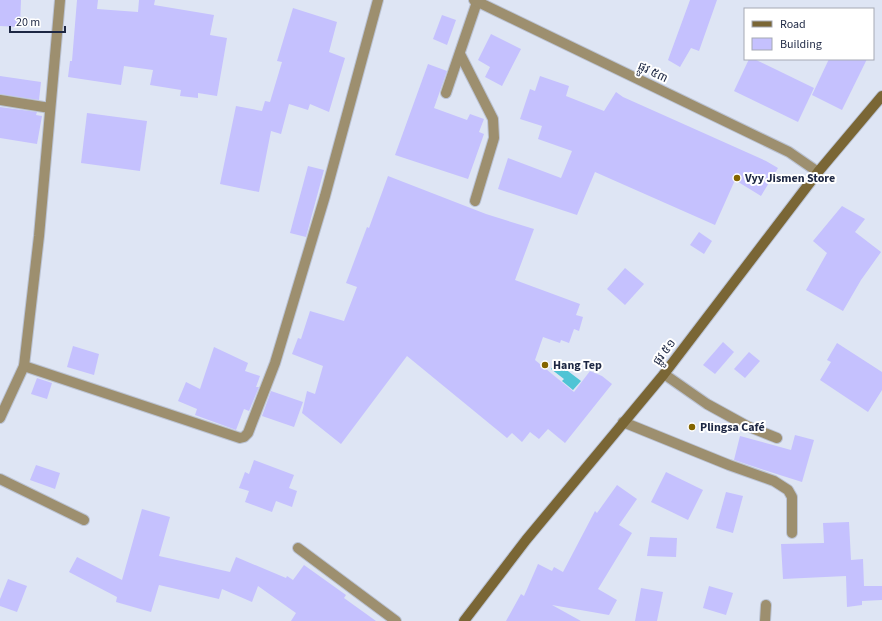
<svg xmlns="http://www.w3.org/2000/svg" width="882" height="621" viewBox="0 0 882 621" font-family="'Source Sans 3','Noto Sans Khmer',sans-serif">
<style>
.water{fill:#4fc4d5}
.building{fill:#c5c1fe}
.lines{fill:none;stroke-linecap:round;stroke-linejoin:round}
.service-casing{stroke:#bbc3d4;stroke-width:12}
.minor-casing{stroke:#bbc3d4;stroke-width:12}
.tertiary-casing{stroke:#bbc3d4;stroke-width:12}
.secondary-casing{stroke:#bbc3d4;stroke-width:12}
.service{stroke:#9d8f6f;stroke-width:10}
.minor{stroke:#9d8f6f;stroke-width:10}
.tertiary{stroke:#9d8f6f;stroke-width:10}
.secondary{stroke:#7a6635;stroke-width:10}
.poi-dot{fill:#846500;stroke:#fff;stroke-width:1.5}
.labels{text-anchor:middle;stroke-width:4;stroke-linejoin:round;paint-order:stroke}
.street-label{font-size:12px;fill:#1d2743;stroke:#fff}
.poi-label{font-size:12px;font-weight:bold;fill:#1d2743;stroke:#fff;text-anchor:start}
</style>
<rect width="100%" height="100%" fill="#dee5f4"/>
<!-- water -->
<path class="water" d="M556,362L581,381L573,390L562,381L564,379L551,369Z"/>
<!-- building -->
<g class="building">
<path d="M0,0H21L20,27L0,26Z"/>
<path d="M77,0H98L97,9L138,12L139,0H155L154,5L214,15L210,35L227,38L217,96L198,93V98L180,96L181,90L150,85L153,70L124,66L121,85L68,77L70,61H72Z"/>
<path d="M690,0H717L699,51L691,48L680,67L668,60Z"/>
<path d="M293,8L337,22L329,52L345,58L329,112L310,104L308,110L289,104L281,134L271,131L259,192L220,184L236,106L262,111L265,101L270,102L282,62L277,61Z"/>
<path d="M442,15L456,20L447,45L433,39Z"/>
<path d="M491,34L521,49L502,86L485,77L490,67L478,60Z"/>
<path d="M749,59H754L814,88L798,122L734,91Z"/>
<path d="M829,59H867L842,110L812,95Z"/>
<path d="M428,64L447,71L434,108L467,120L470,114L484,119L479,132L484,134L468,179L395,155Z"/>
<path d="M0,76L41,82L39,100L0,94Z"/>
<path d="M540,76L569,86L566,96L604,111L616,92L623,97L766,161L778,168L761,196L735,180L715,225L595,172L577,215L498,189L508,158L561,178L572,151L538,139L542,126L520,119L530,89L535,91Z"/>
<path d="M0,107L37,112L36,115L42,116L37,144L0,138Z"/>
<path d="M87,113L147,121L140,171L81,163Z"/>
<path d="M308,166L324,170L306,237L290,233Z"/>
<path d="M388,176L486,214L534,229L515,280L580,304L576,315L583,317L579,331L574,329L569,343L561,340L560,343L543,337L535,360L574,392L590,371L602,376L612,384L565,443L548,429L539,439L530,432L522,442L512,433L507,438L407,356L341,444L302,413L307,391L315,394L323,366L292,354L298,338L301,339L310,311L344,321L357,287L346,283L367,227L369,228Z"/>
<path d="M842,206L865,219L855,232L881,252L861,280L843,311L806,290L827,253L813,241Z"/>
<path d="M699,232L712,241L704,254L690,245Z"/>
<path d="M625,268L644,284L625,305L607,289Z"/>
<path d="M723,342L734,352L715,374L703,365Z"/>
<path d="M837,343L882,372V390L868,412L820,380L831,362L827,360Z"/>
<path d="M73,346L99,354L94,375L67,367Z"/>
<path d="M214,347L248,363L245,371L260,376L256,387H259L249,411L244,409L236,430L195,415L197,409L178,401L186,382L200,389Z"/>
<path d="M749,352L760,361L745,378L734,369Z"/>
<path d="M37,378L52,383L47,399L31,394Z"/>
<path d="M271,391L303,402L294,427L262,416Z"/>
<path d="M795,435L814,440L802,482L764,470L734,460L740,436L791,450Z"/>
<path d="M254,460L294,475L289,488L297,491L292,507L276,501L272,512L245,502L249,491L239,488L245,472L249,474Z"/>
<path d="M36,465L60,473L55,489L30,480Z"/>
<path d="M666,472L703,490L688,520L651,502Z"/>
<path d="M617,485L637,499L619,525L632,533L598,589L617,600L609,615L552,605L581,621H506L521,594L524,596L538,564L552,571L554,567L563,572L595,511L597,513Z"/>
<path d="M726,492L743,496L733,533L716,528Z"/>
<path d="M142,509L170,517L159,556L230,572L236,557L286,578L287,576L293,580L304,565L346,595L344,598L376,621H291L296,613L258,586L252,602L222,589L219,599L159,585L151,612L116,602L117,597L69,572L77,557L122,580Z"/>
<path d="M849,522L851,560L863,559L864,586H882V600L862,601V605L847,607L846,576L783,579L781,544L824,543L823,523Z"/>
<path d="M650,537L677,538L676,557L647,556Z"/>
<path d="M8,579L27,586L17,612L0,606V599Z"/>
<path d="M709,586L733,593L726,615L703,608Z"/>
<path d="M641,588L663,592L657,621H635Z"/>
</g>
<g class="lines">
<!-- service casing -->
<g class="service-casing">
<g id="service">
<path d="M460,54L493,119L494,138L475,201"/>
<path d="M446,93L477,2"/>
<path d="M0,100L50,108"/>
<path d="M298,548L396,621"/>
</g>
</g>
<!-- minor casing -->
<g class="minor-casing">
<g id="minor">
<path d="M24,366L240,438L244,437L248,433L275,363L325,196L378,0"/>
<path d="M664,374L707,404L747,426L777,438"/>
<path d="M0,418L24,366L39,236L60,0"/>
<path d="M623,422L729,465L774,481L788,490L792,497V533"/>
<path d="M0,479L84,520"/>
<path d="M765,621L766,605"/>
</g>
</g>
<!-- tertiary casing -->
<g class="tertiary-casing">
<path id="tertiary" d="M474,0L789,152L818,172"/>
</g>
<!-- secondary casing -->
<g class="secondary-casing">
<path id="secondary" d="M464,621L526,540L664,374L818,172L882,96"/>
</g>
<!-- service -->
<use href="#service" class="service"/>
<!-- minor -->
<use href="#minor" class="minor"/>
<!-- tertiary -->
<use href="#tertiary" class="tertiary"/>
<!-- secondary -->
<use href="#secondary" class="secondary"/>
</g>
<!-- markers -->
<g class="poi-dot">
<circle cx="737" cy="178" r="4"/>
<circle cx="545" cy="365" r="4"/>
<circle cx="692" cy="427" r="4"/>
</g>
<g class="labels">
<!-- street labels -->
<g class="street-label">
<text transform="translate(653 72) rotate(26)" y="4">ផ្លូវ ៥៣</text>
<text transform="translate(664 352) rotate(-53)" y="4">ផ្លូវ ៥១</text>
</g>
<!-- poi labels -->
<g class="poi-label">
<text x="745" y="182">Vyy Jismen Store</text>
<text x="553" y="369">Hang Tep</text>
<text x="700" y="431">Plingsa Café</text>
</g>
</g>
<!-- legend -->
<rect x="744" y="8" width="130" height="52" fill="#ffffff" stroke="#a5a9b4"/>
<rect x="752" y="21" width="20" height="6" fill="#7a6635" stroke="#a5a9b4"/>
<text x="780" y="28" font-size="12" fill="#1d2743">Road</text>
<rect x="752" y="38" width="20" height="12" fill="#c5c1fe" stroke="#a5a9b4"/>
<text x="780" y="48" font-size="12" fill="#1d2743">Building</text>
<!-- scale -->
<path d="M10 26v6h55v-6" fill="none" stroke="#1d2743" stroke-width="2"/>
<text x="16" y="26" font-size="12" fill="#1d2743" stroke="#ffffff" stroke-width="3" paint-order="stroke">20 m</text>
</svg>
